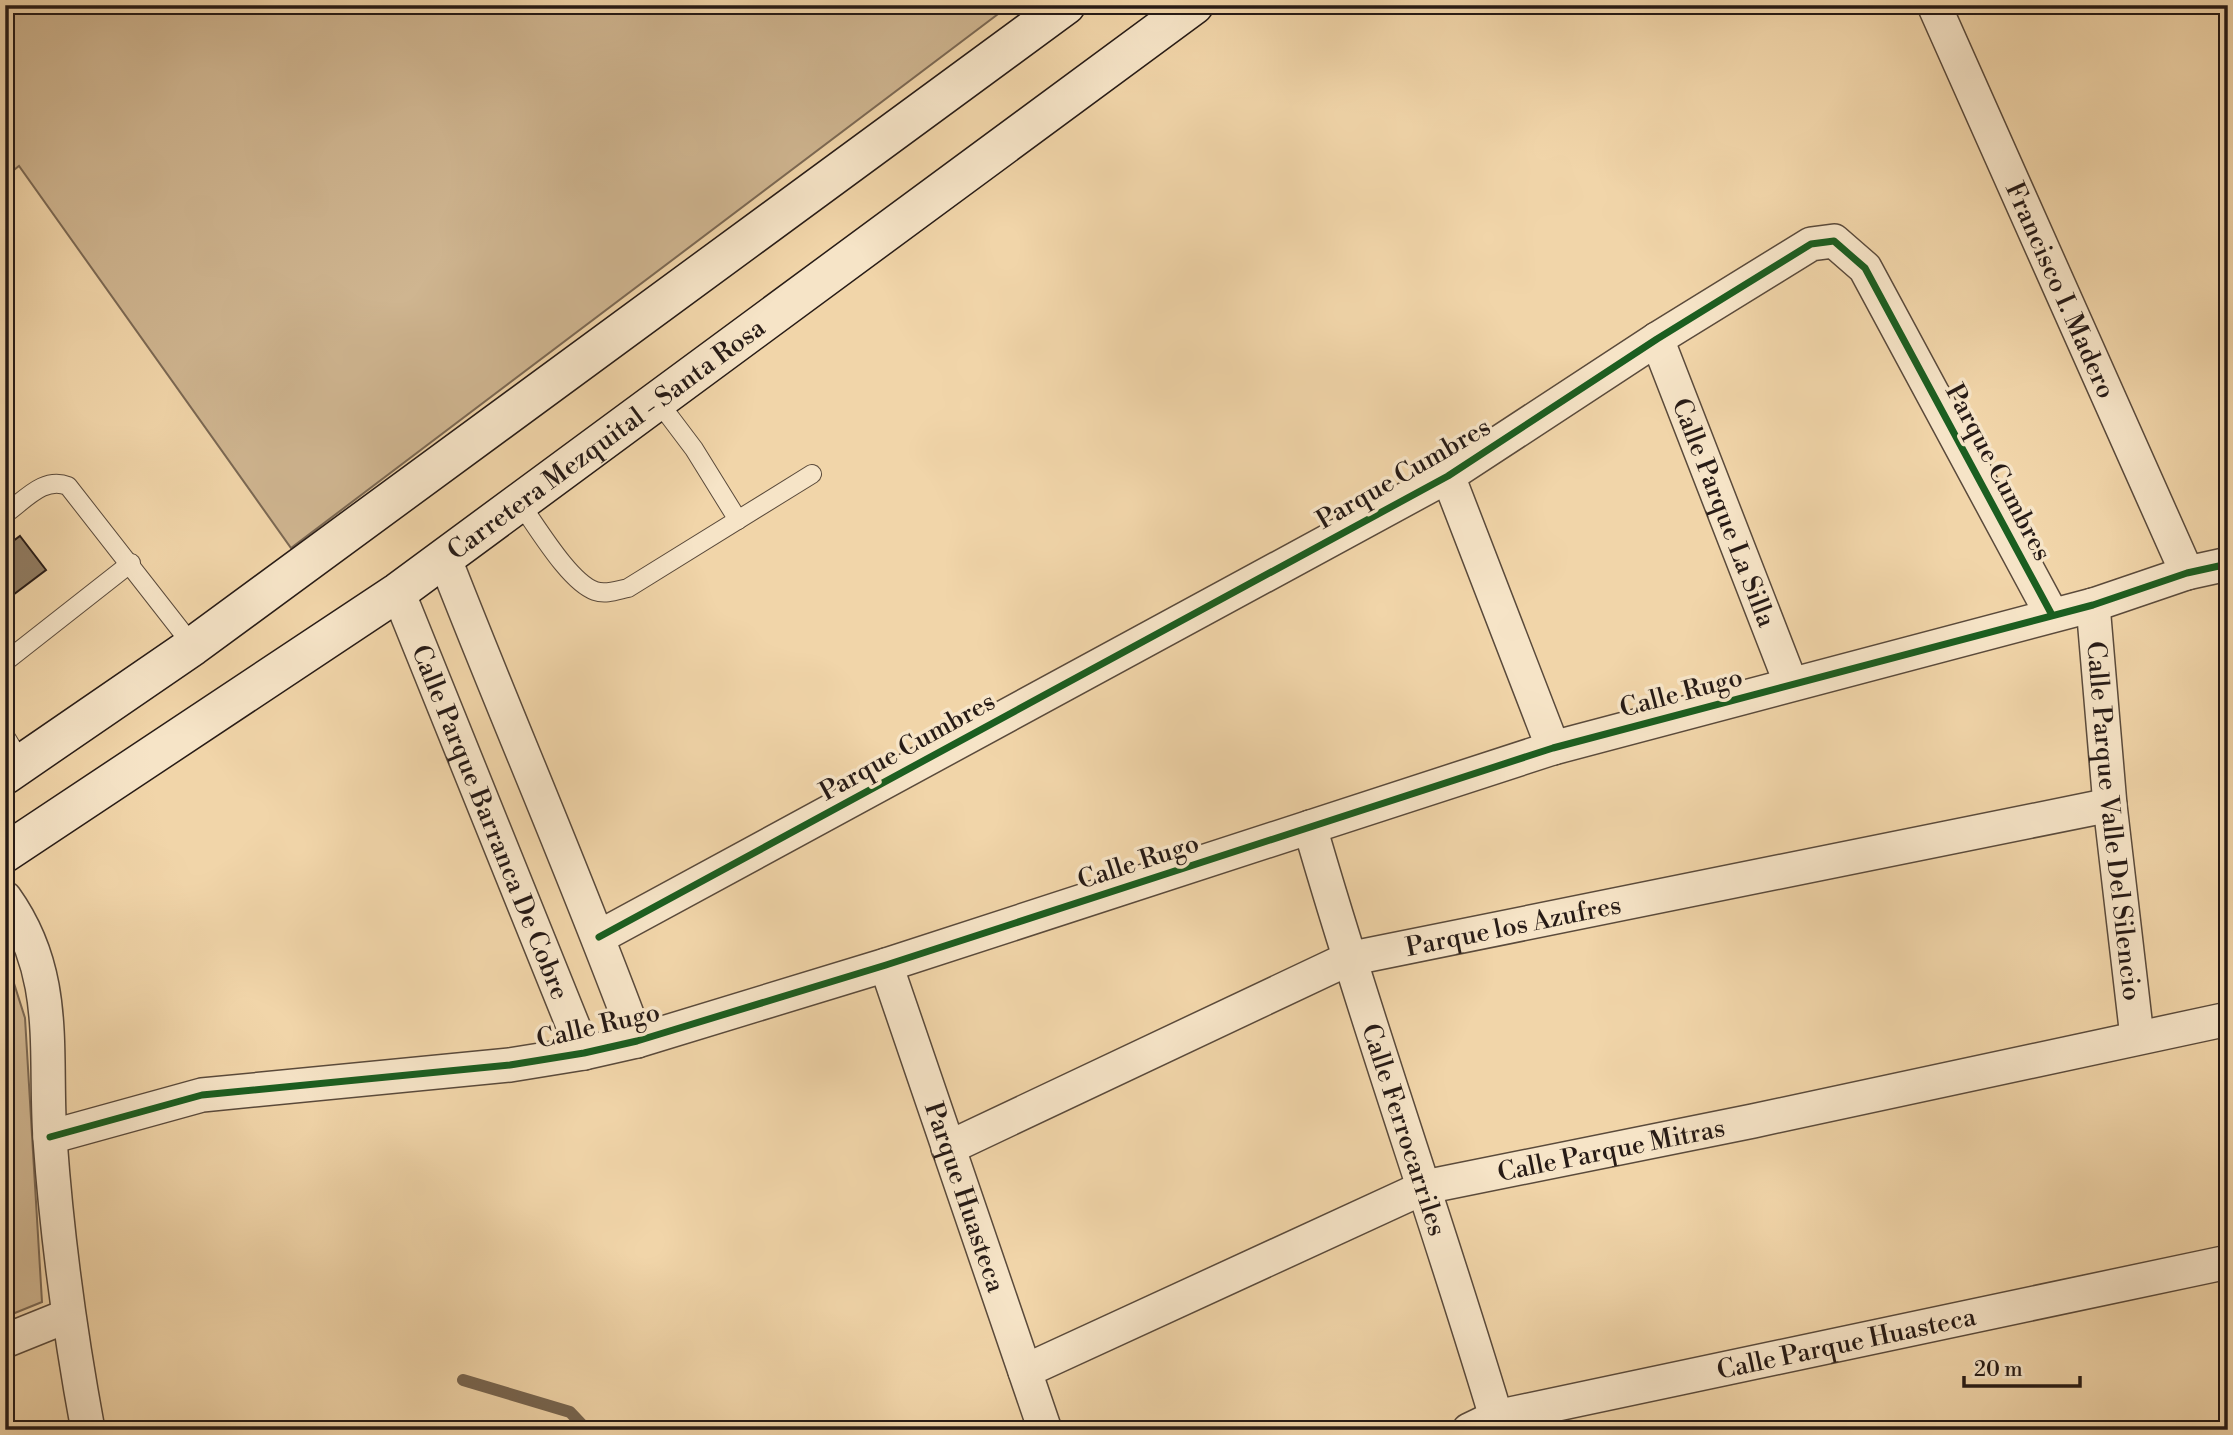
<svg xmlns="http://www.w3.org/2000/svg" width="2233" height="1435" viewBox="0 0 2233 1435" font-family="'Libre Bodoni',serif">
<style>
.green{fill:#cfb590;stroke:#7b6853;stroke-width:2}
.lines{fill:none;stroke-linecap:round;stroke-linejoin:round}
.stream{stroke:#776550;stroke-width:12}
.building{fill:#907c62;stroke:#271b16;stroke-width:2}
.lane-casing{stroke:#5a4a3b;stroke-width:20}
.street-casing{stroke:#5a4a3b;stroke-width:36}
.secondary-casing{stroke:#271b16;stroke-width:41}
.lane{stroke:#f6e4c7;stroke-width:18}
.street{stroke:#f6e4c7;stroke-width:33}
.secondary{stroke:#f6e4c7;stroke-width:38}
.cycleway-casing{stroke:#f6e4c7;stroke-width:11}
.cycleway{stroke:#1b5e20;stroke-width:7}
.labels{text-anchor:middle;stroke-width:7;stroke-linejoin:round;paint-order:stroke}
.street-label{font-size:26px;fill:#271b16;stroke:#f6e4c7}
</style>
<rect width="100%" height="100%" fill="#f1d5a9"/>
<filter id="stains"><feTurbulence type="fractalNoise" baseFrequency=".00286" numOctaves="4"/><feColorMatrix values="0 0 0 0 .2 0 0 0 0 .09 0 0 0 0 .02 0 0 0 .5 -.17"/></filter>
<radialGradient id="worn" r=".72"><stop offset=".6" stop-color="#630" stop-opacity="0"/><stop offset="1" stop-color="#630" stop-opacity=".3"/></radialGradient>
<!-- green -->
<g class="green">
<path d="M5,5H1010L291,548L19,166L5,177Z"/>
<path d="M5,955L25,1018L42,1302L5,1317Z"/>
</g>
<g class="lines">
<!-- stream -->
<path class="stream" d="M463,1380L570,1412L587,1430"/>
</g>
<!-- building -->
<path class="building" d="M20,536L46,570L5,601V547Z"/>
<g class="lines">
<!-- lane casing -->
<g class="lane-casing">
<g id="lane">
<path d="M657,400L694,449L738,520"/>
<path d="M519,502C536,525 569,582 595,591C606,595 618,590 628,588L812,474"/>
<path d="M5,514C25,500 44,476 68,486L193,646"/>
<path d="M5,662L131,563"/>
<path d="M5,736L22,764"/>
</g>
</g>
<!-- street casing -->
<g class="street-casing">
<g id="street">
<path id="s1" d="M1934,5L2187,573"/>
<path id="s2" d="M1657,339L1791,684"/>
<path d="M1448,476L1553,748"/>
<path d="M444,557C507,719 577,878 637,1041"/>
<path id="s3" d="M398,592L584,1053"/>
<path id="s4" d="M2093,605L2110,805L2137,1037"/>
<path id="s5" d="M1310,827C1368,1029 1440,1228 1500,1430"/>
<path d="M5,898C60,975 44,1051 50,1139C57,1237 70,1333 88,1430"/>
<path d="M599,937L1448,476L1657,339L1811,244L1834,241L1865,268L2052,615"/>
<path id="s6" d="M886,965L1045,1430"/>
<path d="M50,1137L202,1095L510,1065L584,1053L637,1041L886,965L1553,748L2093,605L2187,573L2228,564"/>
<path id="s7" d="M948,1148L1348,959L2110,805"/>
<path d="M5,1341L67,1316"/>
<path id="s8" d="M1025,1371L1425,1187L1753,1121L2228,1019"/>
<path id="s9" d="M1469,1430L1496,1417L2228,1262"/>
</g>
</g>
<!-- secondary casing -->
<g class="secondary-casing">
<g id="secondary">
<path d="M5,775L193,646L1066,5"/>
<path id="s10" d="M5,853L398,592L1194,5"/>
</g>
</g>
<!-- lane -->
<use href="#lane" class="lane"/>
<!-- street -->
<use href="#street" class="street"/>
<!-- secondary -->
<use href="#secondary" class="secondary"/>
<!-- cycleway casing -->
<g class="cycleway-casing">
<g id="cycleway">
<path d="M599,937L1448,476L1657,339L1811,244L1834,241L1865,268L2052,615"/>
<path d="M50,1137L202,1095L510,1065L584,1053L637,1041L886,965L1553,748L2093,605L2187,573L2228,564"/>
</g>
</g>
<!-- cycleway -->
<use href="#cycleway" class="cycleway"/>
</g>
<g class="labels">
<!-- street labels -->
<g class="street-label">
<text dy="9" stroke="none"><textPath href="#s1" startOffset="312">Francisco I. Madero</textPath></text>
<text dy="9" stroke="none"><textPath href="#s10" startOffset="730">Carretera Mezquital - Santa Rosa</textPath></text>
<text transform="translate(1999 472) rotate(62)" y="9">Parque Cumbres</text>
<text transform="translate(1403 473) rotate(-30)" y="9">Parque Cumbres</text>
<text dy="9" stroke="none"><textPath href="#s2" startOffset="186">Calle Parque La Silla</textPath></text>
<text transform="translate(1681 692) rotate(-15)" y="9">Calle Rugo</text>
<text transform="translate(907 746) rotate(-29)" y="9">Parque Cumbres</text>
<text dy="9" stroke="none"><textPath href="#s4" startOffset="217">Calle Parque Valle Del Silencio</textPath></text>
<text dy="9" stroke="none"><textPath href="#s3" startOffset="248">Calle Parque Barranca De Cobre</textPath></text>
<text transform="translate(1138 861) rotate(-18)" y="9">Calle Rugo</text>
<text dy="9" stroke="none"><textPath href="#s7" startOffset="611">Parque los Azufres</textPath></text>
<text transform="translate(598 1025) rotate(-13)" y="9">Calle Rugo</text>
<text dy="9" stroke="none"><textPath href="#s5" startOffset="317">Calle Ferrocarriles</textPath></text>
<text dy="9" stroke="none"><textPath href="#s8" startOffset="630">Calle Parque Mitras</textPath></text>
<text dy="9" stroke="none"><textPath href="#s6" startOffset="245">Parque Huasteca</textPath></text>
<text dy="9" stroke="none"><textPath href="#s9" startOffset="388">Calle Parque Huasteca</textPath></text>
</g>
</g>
<!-- margin -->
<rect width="2233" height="1435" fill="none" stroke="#f1d5a9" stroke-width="28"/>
<rect x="7" y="7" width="2219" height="1421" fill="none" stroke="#271b16" stroke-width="3.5"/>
<rect x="14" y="14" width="2205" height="1407" fill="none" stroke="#271b16" stroke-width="2"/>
<!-- scale -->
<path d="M1964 1376v10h116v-10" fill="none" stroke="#271b16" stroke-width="3.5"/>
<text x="1974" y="1376" font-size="21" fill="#271b16" stroke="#f6e4c7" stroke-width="5" paint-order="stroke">20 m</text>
<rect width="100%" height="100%" filter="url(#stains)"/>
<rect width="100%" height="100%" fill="url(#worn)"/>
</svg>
